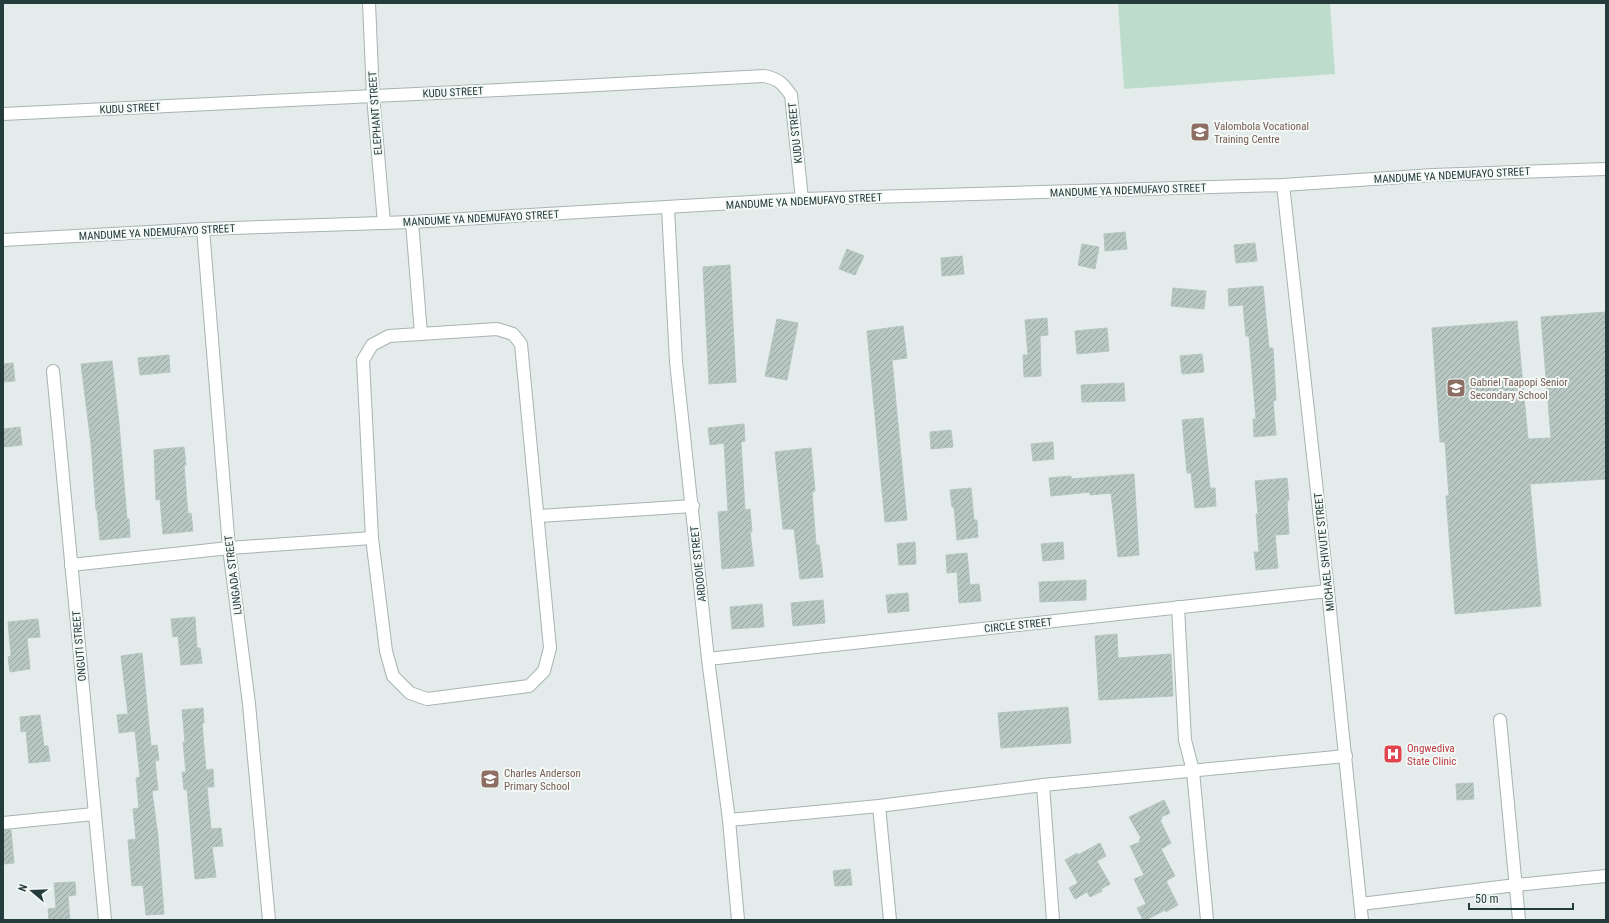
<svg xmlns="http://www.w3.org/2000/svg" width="1609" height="923" viewBox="0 0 1609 923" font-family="'Roboto Condensed',sans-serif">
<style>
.grass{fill:#bedccc}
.building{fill:url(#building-hatch);stroke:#b6c5c2}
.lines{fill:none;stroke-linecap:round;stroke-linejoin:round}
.minor-casing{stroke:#a6b4b2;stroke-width:14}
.minor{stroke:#fff;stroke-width:12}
.labels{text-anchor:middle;stroke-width:4;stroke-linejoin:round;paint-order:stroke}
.street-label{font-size:11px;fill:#243c3b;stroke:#f4f9f7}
.education-label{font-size:11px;fill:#785e54;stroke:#f4f9f7;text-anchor:start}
.health-label{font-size:11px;fill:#be3a42;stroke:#f4f9f7;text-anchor:start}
</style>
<defs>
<pattern id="building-hatch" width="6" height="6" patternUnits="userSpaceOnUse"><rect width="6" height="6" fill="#b9c7c3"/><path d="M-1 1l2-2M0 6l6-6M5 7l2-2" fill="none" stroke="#96a3a0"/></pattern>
</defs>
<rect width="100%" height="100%" fill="#e3ecea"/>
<!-- grass -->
<path class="grass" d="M1118,3H1330L1335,74L1124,89Z"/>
<!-- building -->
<g class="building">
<path d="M1125,232L1127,249L1105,251L1104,234Z"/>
<path d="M1255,243L1257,261L1236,263L1234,245Z"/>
<path d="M1082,244L1099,247L1095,269L1078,265Z"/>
<path d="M847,249L864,256L855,275L839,269Z"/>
<path d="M962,256L964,274L942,276L941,258Z"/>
<path d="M730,265L736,382L709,384L703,267Z"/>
<path d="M1263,286L1269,348H1273L1276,400L1273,401L1276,435L1254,437L1253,419H1256L1249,336H1246L1243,305L1229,306L1228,289Z"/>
<path d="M1173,288L1206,291L1204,309L1171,306Z"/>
<path d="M1606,312V479L1530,484L1541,606L1455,614L1446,496H1449L1445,442H1440L1432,328L1517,321L1528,439L1551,438L1541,317Z"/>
<path d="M1047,318L1048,335L1040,336L1041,376L1024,377L1023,355H1028L1025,320Z"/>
<path d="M777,319L798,323L787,380L765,376Z"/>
<path d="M903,326L907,358L892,360L907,520L885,522L867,331Z"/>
<path d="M1107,328L1109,351L1077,354L1075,331Z"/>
<path d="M1202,354L1204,372L1182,374L1180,356Z"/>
<path d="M169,355L170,372L140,375L138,358Z"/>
<path d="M112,361L119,423L127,519H129L130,537L100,540L97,510H96L91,444L81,364Z"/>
<path d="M13,363L15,381L3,382V364Z"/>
<path d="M1124,383L1125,401L1082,402L1081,385Z"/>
<path d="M1203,418L1210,488H1215L1216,506L1195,508L1191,473H1187L1182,420Z"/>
<path d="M744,424L745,441L741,442L745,510L750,509L752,532H750L754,566L722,569L718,512L728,511L724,443L710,445L708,428Z"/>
<path d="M20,427L22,445L3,447V429Z"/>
<path d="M951,430L953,447L931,449L930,432Z"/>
<path d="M1053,442L1054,459L1033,461L1031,444Z"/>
<path d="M184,447L186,465H184L188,514L191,513L193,531L163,534L160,499L156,500L154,450Z"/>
<path d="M811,448L815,491L812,492L816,545H819L823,577L800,579L794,529H783L775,452Z"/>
<path d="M1134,474L1139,555L1118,557L1111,493L1090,495V492L1051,496L1049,478L1071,476V479Z"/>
<path d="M1287,478L1289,500L1287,501L1289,534L1275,535L1278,568L1256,570L1254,552H1259L1256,514H1258L1255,481Z"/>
<path d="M971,488L974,520H977L978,537L957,540L954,507H952L950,490Z"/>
<path d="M915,542L916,564L899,565L897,544Z"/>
<path d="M1063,542L1064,559L1043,561L1041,544Z"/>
<path d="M967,553L970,585L979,584L981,601L959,603L957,572L947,573L946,555Z"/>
<path d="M1086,580V600L1040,602L1039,582Z"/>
<path d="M908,593L909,611L888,613L886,595Z"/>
<path d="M823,600L825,623L793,626L791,603Z"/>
<path d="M762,604L764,627L732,629L730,607Z"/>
<path d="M195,617L197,648H200L202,663L181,665L178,636L173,637L171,619Z"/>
<path d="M38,619L40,637L27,638L30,669L10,672L8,657L11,656L8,622Z"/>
<path d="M1117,634L1118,658L1171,654L1173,696L1099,700L1095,636Z"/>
<path d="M142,653L151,746L157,745L159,760L155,761L158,790L152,791L158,837L164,914L146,915L143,885L132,886L128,840L136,839L133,809L139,808L136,778L140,777L135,731L119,733L117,715L128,714L121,656Z"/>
<path d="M1068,707L1071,743L1001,748L998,713Z"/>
<path d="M203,708L204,723H202L206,770L213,769L214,787H207L211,829L221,828L223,846L212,847L216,877L195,879L187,789L184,790L182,772H186L183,742H185L182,710Z"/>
<path d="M40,715L44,746H48L50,761L29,763L26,731L21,732L20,717Z"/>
<path d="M1473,783L1474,799L1457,800L1456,784Z"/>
<path d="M1164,800L1170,813L1161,817L1162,819L1160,820L1171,843L1161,849L1175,876L1166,881L1178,905L1166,912L1165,910L1146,920H1143L1137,908L1146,904L1134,879L1144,875L1130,846L1140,842L1139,840L1141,838L1129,817Z"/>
<path d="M3,830H11L14,863L3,864Z"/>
<path d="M1100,843L1106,856L1097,861L1110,884L1101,889L1102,891L1090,897L1087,892L1075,899L1069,888L1078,883L1065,860L1077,853L1078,855Z"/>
<path d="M850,869L852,885L835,886L833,871Z"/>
<path d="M75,882L76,895L68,896L70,920H49L48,909L56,908L54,883Z"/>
</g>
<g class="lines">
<!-- minor casing -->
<g class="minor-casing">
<g id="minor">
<path d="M369,3L373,96L384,223"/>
<path d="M3,114L580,86L764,76C779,79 782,83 791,95L802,199"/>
<path d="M1283,185L1328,591L1362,920"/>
<path d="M668,208L676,362L708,659L729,820L738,920"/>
<path d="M412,222L421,334"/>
<path d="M203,229L229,548L249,704L269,920"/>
<path d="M3,240L203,229L412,222L802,199L1283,185L1433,175L1606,169"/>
<path d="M497,329L513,334L521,344L550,648L544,671L529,686L427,699L410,693L393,676L386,651L372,538L363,360L372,345L389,336Z"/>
<path d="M53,371L105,920"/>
<path d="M539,516L693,506"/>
<path d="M71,565L229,548L372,538"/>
<path d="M1178,607L1185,740L1193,771L1207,920"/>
<path d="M708,659L1328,591"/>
<path d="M1500,720L1519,920"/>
<path d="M1043,785L1053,920"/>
<path d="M879,806L890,920"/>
<path d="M729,820L879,806L1043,785L1346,756"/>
<path d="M3,823L94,814"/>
<path d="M1361,904L1516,885L1606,876"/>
</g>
</g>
<!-- minor -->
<use href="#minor" class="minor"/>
</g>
<!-- icons -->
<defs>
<g id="school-square" transform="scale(1)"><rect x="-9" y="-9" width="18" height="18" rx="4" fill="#8d6e63" stroke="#f4f9f7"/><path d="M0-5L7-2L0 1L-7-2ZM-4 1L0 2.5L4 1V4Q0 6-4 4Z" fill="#fff"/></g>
<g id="hospital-square" transform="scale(1)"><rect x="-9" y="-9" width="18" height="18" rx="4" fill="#e0444e" stroke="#f4f9f7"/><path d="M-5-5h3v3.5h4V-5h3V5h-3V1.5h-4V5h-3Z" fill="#fff"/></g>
</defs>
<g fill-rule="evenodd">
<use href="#school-square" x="1200" y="132"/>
<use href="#school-square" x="1456" y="388"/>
<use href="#hospital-square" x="1393" y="754"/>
<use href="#school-square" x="490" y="779"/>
</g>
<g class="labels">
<!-- street labels -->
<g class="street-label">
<text transform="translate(453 92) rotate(-3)" y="4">KUDU STREET</text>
<text transform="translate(130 108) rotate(-3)" y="4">KUDU STREET</text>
<text transform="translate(375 113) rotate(-94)" y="4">ELEPHANT STREET</text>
<text transform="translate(795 133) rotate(-96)" y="4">KUDU STREET</text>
<text transform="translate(1452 175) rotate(-3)" y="4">MANDUME YA NDEMUFAYO STREET</text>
<text transform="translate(1128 190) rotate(-2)" y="4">MANDUME YA NDEMUFAYO STREET</text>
<text transform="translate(804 201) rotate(-3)" y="4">MANDUME YA NDEMUFAYO STREET</text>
<text transform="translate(481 218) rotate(-3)" y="4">MANDUME YA NDEMUFAYO STREET</text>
<text transform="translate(157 232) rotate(-3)" y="4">MANDUME YA NDEMUFAYO STREET</text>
<text transform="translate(1324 552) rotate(-96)" y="4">MICHAEL SHIVUTE STREET</text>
<text transform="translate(698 564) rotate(-96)" y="4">ARDOOIE STREET</text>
<text transform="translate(233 575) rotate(-97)" y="4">LUNGADA STREET</text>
<text transform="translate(1018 625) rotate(-6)" y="4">CIRCLE STREET</text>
<text transform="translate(79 646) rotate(-95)" y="4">ONGUTI STREET</text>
</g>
<!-- education labels -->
<g class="education-label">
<text x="1214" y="130">Valombola Vocational<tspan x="1214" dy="13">Training Centre</tspan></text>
<text x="1470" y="386">Gabriel Taapopi Senior<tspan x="1470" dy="13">Secondary School</tspan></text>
<text x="504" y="777">Charles Anderson<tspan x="504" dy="13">Primary School</tspan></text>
</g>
<!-- health labels -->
<g class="health-label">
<text x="1407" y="752">Ongwediva<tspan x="1407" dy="13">State Clinic</tspan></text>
</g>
</g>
<!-- border -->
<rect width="1609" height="923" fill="none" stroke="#243c3b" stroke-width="8"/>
<!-- north arrow -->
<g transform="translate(32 891) rotate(289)" stroke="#f4f9f7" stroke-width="3" paint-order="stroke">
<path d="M0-3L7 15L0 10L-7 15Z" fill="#243c3b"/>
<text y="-6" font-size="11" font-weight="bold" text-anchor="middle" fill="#243c3b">N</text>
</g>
<!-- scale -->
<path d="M1469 903v6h104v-6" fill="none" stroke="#243c3b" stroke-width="2"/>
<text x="1475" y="903" font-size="12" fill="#243c3b" stroke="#f4f9f7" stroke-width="3" paint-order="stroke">50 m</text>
</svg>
